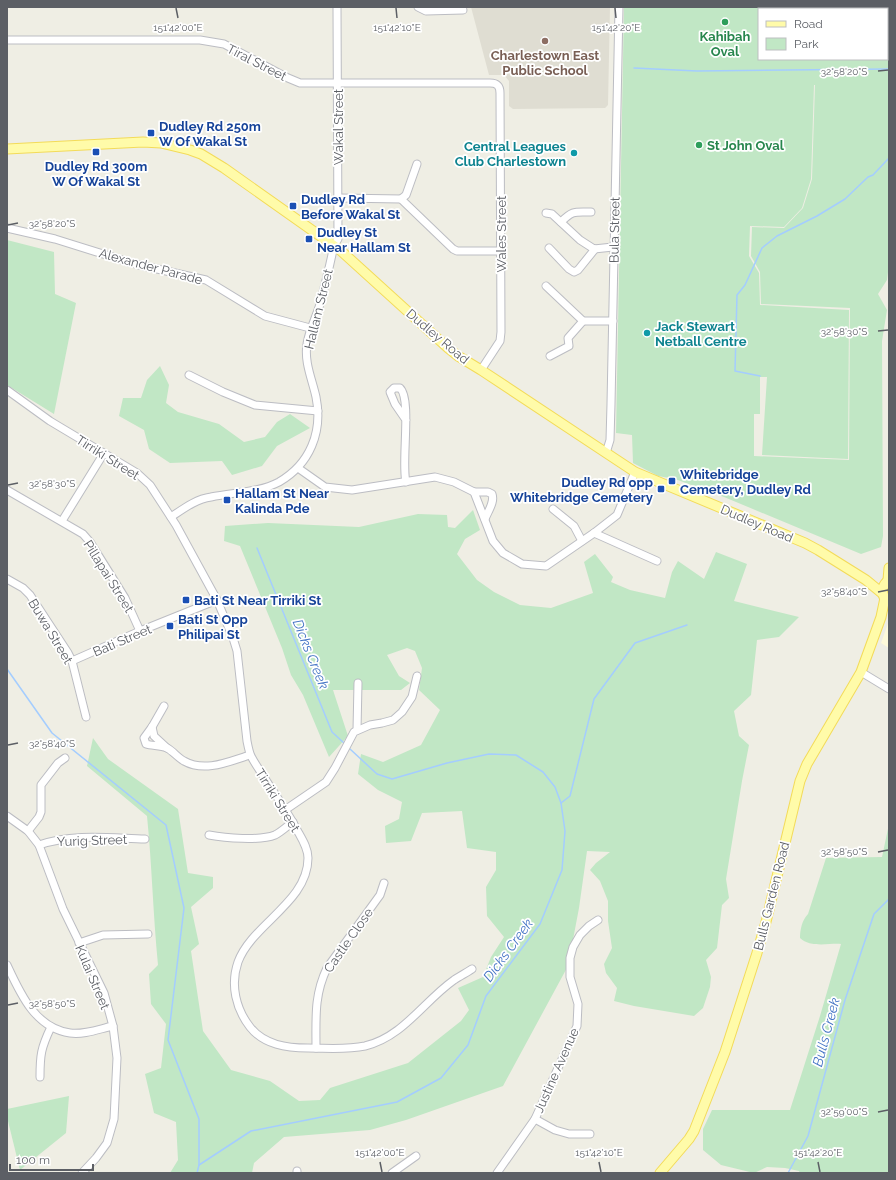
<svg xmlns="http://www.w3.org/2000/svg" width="896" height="1180" viewBox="0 0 896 1180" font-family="Raleway,sans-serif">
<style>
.commercial{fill:#fefada}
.education{fill:#dfddd2}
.green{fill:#c1e7c5;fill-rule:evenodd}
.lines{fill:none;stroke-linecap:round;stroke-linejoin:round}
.stream{stroke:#a4cdff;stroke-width:1.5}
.minor-casing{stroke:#bcbdc3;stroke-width:9}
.major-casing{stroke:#f3db59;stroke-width:11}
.minor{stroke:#fff;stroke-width:7}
.major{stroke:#fffba9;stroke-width:9}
.ticks{fill:none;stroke:#5c5f65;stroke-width:1.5}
.leisure-dot{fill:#2e9e5b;stroke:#fff;stroke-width:1.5}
.education-dot{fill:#8d6e63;stroke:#fff;stroke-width:1.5}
.transit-dot{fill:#1a4fb4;stroke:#fff;stroke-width:1.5}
.culture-dot{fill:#0f9aa8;stroke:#fff;stroke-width:1.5}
.labels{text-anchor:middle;stroke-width:3.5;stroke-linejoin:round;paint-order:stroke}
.leisure-label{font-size:13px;font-weight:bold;fill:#27864d;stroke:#fff}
.education-label{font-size:13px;font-weight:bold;fill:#785e54;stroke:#fff}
.street-label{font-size:13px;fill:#5c5f65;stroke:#fff}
.transit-label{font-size:13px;font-weight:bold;fill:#164399;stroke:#fff;text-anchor:start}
.culture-label{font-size:13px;font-weight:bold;fill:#0d838f;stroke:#fff;text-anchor:end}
.water-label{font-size:14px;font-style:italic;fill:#4474c5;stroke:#fff}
.ticks-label{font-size:10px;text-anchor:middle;fill:#5c5f65;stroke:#fff;stroke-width:3.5;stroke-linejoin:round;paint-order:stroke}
</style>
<rect width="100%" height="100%" fill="#efeee4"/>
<!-- commercial -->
<path class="commercial" d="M889,621V648L881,643Z"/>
<!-- education -->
<path class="education" d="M471,7H610L608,105L605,108L513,109L509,106V81L504,75H489Z"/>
<!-- green -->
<g class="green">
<path d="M624,7H843V9H759V59L850,60L852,59H887V9H845V7H889V264L887,280L878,294L887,310L882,341L883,536L881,547L861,554L724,497L675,479L658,476L633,463L632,435L616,433ZM814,85H815L812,179L803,208L784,228L752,227L751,256L760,272L761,304L850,308L849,460L754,456V414H760V377H767L762,455L848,459L849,310L760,305L759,273L749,256L750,226L784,227L802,208L811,179Z"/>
<path d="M7,240L54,252L55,294L76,303L54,414L7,385Z"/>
<path d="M160,366L169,385L166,403L178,412L219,424L244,442L265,437L277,422L290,414L310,428L277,446L262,466L232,475L222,461L170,463L149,449L144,430L119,416L123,398H141L147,380Z"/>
<path d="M473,510L480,530L465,539L457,554L477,580L494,592L520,605L551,608L593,593L584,562L595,554L613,577L611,582L630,590L665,598L672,572L678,561L704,579L716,552L747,564L734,601L799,617L779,637L757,640L751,695L734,711L739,736L749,745L742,781L726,879L729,898L722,905L717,948L706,960L711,977L710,987L703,1008L694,1016L634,1006L614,1001L617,988L606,973L604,964L612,948L608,921V901L600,881L590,870L596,863L610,852L587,851L579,908L568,966L503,1086L406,1120L370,1130L284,1137L254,1163L252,1173H170L178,1160L176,1122L154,1113L145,1074L161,1068L166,1024L151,1004L149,974L158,965C153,915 152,866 147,816L87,766L93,738L108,759L178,809L188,873L213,877V888L191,907L199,944L191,951L203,1031L231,1070L270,1081L299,1101L320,1100L330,1088L408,1063L461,1021L469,1010L458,988L483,977L491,957L504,937L487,916L486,887L496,870V852L467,848L462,811L422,813L411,841L386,843L385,826L399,819L402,802L378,790L358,774L361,754L383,762L421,745L440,710L419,690L422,668L415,651L407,648L387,655L399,676L410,683L401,690H333L348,736L329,757L303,695L291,675L282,648L240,546L224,541L225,526L268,523L359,527L418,514L447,515L448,527L455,528Z"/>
<path d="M889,824V1173H800L799,1171L785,1168L767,1167L754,1173L721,1165L703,1150V1129L712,1110H790L820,1016L841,944C829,943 810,948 800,938C800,930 802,920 808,914L826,858L882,857Z"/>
<path d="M69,1096L66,1133L20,1170L7,1117V1109Z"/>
</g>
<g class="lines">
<!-- stream -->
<g class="stream">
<path d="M634,68L697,71L889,69"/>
<path d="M760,376L735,371L737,295L745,285L762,248L777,236L817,216L845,199L868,177L873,175L889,158"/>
<path d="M257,548L332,732L344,743"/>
<path d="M7,669L52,733L166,825L184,908L168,1040L199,1119V1165"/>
<path d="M561,803L570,796L594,699L635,643L687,625"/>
<path d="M197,1173L199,1165L251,1131L397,1102L441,1078L468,1045L486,996L540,924L562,870L565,831L561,803L555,787L543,772L516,755L489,754L447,763L392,779L377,774L350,749"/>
<path d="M788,1173L808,1136L845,1000L874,914L889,899"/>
</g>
<!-- minor casing -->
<g class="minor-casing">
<g id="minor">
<path d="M418,7L426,11L463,10"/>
<path d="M7,40H200L224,44L288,78L300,83H490C497,83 500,86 500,93L501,332L500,341L481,370"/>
<path d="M339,198L401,199L453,249L457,251H501"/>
<path d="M401,199L406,195L417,164"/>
<path d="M546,213L552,214L580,240L594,249L613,247"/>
<path d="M561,222C573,210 575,212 591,212"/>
<path d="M7,228L55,239L135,264L206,280L265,316L310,328"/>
<path d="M549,248L569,269L574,272L578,270L595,249"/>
<path d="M546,286L583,321H613"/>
<path d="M550,356L569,346L568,338L583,321"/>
<path d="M189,375L223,392L255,405L318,411"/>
<path d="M7,390L50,421L137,473L150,485L176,525L217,600L233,638L237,651L247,741C248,746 249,752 251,756C254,762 258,768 262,774C274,793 287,811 297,830C302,839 308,848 308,858C308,902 252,924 238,962C230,985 236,1009 250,1027C264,1045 287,1048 308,1048C327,1048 346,1050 365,1046C403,1037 424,1001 454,980C460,976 466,973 472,969"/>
<path d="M406,420L395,404L390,392L394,388H400C412,399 401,463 406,482"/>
<path d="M606,453L610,440L611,404L619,7"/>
<path d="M298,468L325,487L352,490L435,477L454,482L474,492L493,541L503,553L522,564L546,566L594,533L617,515L635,472"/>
<path d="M7,490L83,534L90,542L125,598L140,631"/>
<path d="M474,492H488L492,494C495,502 488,511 485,519"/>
<path d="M553,509L574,526L582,541"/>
<path d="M171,517C183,509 196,499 211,497C234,492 258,493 279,482C310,464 323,432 316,397C312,379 304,362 307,344C309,330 316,318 320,304C325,285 330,265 334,245L338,239L337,7"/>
<path d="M62,521L104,453"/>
<path d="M594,533L657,561"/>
<path d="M7,579L23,588L30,595L68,653L72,661L86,717"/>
<path d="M72,661L140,631L217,600"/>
<path d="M861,672L889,689"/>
<path d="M164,706L152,727L144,738L146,744C152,746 161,745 167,748C173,751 178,758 184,761C205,773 230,761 250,755"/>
<path d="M152,727L154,736L167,748"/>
<path d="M357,730L358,683"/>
<path d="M285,810L326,782L335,768L354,732L370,725L382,723L393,720L402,712L412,697L417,676"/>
<path d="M7,816L28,831L39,845L63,909L104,993L113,1026L117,1058L114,1119L107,1143L96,1158L82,1173"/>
<path d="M28,831L39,817L41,812V785L58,763L65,758"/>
<path d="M209,835C225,838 260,841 275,835C281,832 287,826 293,822"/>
<path d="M39,845C73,833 110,838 145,839"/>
<path d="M79,943L103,935L148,934"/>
<path d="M7,965C20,993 35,1028 70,1033C84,1035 99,1029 113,1026"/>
<path d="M316,1048C316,1018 314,995 327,968L380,895L384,883"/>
<path d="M40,1077C40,1055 41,1048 51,1027"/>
<path d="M535,1119L555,1130L569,1134H590"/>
<path d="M297,1173V1171"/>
<path d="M392,1173L416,1156"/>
<path d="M497,1173L535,1119L577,1026L578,1004L570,977V958L573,947L580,935L589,926L598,920"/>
</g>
</g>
<!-- major casing -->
<g class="major-casing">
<g id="major">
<path d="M7,149L143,142L161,143L190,150L201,154L224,168L340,250L448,348L458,356L481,370L635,472L805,543L818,550L866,580L883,594"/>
<path d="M888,580L889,568"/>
<path d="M884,597C881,590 883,584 889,580"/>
<path d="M660,1173L689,1139L694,1131L725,1052L757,953L766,922L800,781L807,764L861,672L881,617L885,598"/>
</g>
</g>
<!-- minor -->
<use href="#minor" class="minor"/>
<!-- major -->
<use href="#major" class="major"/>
</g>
<!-- ticks -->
<path class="ticks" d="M176,8L178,18M396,8L397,18M615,8L616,18M878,71L888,70M8,225L18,223M878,331L888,330M8,485L18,483M878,592L888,590M8,745L18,743M878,852L888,850M8,1005L18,1003M878,1112L888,1110M380,1162L382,1172M599,1162L601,1172M818,1162L820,1172"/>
<!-- markers -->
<g class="leisure-dot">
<circle cx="725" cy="22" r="4"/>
<circle cx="699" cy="145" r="4"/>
</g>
<circle class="education-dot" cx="545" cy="41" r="4"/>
<g class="transit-dot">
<rect x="147" y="129" width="8" height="8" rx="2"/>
<rect x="92" y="148" width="8" height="8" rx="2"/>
<rect x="289" y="202" width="8" height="8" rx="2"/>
<rect x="305" y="235" width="8" height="8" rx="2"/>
<rect x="668" y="477" width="8" height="8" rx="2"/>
<rect x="657" y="485" width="8" height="8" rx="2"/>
<rect x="223" y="496" width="8" height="8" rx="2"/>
<rect x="182" y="596" width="8" height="8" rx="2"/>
<rect x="166" y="622" width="8" height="8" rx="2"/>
</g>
<g class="culture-dot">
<circle cx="574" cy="153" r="4"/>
<circle cx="647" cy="333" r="4"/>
</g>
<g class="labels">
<!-- leisure labels -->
<g class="leisure-label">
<text x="725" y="41">Kahibah<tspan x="725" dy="15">Oval</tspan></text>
<text x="707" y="150" text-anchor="start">St John Oval</text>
</g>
<!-- education labels -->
<g class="education-label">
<text x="545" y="60">Charlestown East<tspan x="545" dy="15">Public School</tspan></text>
</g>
<!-- street labels -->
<g class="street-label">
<text transform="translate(257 62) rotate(27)" y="5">Tiral Street</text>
<text transform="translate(338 127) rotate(-90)" y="5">Wakal Street</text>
<text transform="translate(614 230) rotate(-89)" y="5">Bula Street</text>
<text transform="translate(501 234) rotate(-90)" y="5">Wales Street</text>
<text transform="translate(151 266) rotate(15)" y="5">Alexander Parade</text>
<text transform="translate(318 309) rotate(-76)" y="5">Hallam Street</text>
<text transform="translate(438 336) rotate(40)" y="5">Dudley Road</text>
<text transform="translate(108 457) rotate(32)" y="5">Tirriki Street</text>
<text transform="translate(757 523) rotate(23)" y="5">Dudley Road</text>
<text transform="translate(109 576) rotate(58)" y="5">Pillapai Street</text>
<text transform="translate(51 631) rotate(59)" y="5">Buwa Street</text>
<text transform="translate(122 640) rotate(-23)" y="5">Bati Street</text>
<text transform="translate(278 800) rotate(58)" y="5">Tirriki Street</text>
<text transform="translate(92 840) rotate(-2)" y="5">Yurig Street</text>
<text transform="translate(771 896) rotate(-76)" y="5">Bulls Garden Road</text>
<text transform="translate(348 940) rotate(-55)" y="5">Castle Close</text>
<text transform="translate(93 977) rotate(67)" y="5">Kulai Street</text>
<text transform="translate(556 1070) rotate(-66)" y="5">Justine Avenue</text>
</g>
<!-- transit labels -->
<g class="transit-label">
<text x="159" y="131">Dudley Rd 250m<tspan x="159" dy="15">W Of Wakal St</tspan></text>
<text x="96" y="171" text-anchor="middle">Dudley Rd 300m<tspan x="96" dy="15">W Of Wakal St</tspan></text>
<text x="301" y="204">Dudley Rd<tspan x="301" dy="15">Before Wakal St</tspan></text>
<text x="317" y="237">Dudley St<tspan x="317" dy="15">Near Hallam St</tspan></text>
<text x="680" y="479">Whitebridge<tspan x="680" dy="15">Cemetery, Dudley Rd</tspan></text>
<text x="653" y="487" text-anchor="end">Dudley Rd opp<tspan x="653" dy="15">Whitebridge Cemetery</tspan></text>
<text x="235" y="498">Hallam St Near<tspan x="235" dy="15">Kalinda Pde</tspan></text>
<text x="194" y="605">Bati St Near Tirriki St</text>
<text x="178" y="624">Bati St Opp<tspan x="178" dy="15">Philipai St</tspan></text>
</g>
<!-- culture labels -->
<g class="culture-label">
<text x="566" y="151">Central Leagues<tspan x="566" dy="15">Club Charlestown</tspan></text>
<text x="655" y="331" text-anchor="start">Jack Stewart<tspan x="655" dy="15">Netball Centre</tspan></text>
</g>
<!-- water labels -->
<g class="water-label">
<text transform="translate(311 654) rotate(68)" y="5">Dicks Creek</text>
<text transform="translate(508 950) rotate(-54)" y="5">Dicks Creek</text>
<text transform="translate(826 1032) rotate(-75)" y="5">Bulls Creek</text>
</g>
</g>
<g class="ticks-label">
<text x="178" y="31">151°42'00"E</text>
<text x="397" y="31">151°42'10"E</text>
<text x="616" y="31">151°42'20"E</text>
<text x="844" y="75">32°58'20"S</text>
<text x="52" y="227">32°58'20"S</text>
<text x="844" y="335">32°58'30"S</text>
<text x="52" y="487">32°58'30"S</text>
<text x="844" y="595">32°58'40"S</text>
<text x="52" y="747">32°58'40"S</text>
<text x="844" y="855">32°58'50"S</text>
<text x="52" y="1007">32°58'50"S</text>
<text x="844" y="1115">32°59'00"S</text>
<text x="380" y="1156">151°42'00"E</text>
<text x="599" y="1156">151°42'10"E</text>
<text x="818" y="1156">151°42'20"E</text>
</g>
<!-- border -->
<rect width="896" height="1180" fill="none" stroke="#5c5f65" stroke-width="16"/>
<!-- legend -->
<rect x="758" y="8" width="130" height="52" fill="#ffffff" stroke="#bebfc1"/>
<rect x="766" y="21" width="20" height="6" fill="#fffba9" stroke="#bebfc1"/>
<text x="794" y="28" font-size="12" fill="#5c5f65">Road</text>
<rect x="766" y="38" width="20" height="12" fill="#c1e7c5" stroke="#bebfc1"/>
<text x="794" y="48" font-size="12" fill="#5c5f65">Park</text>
<!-- scale -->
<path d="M10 1164v6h83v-6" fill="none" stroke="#5c5f65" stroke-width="2"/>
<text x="16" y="1164" font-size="12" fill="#5c5f65" stroke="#ffffff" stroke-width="3" paint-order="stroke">100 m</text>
</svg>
